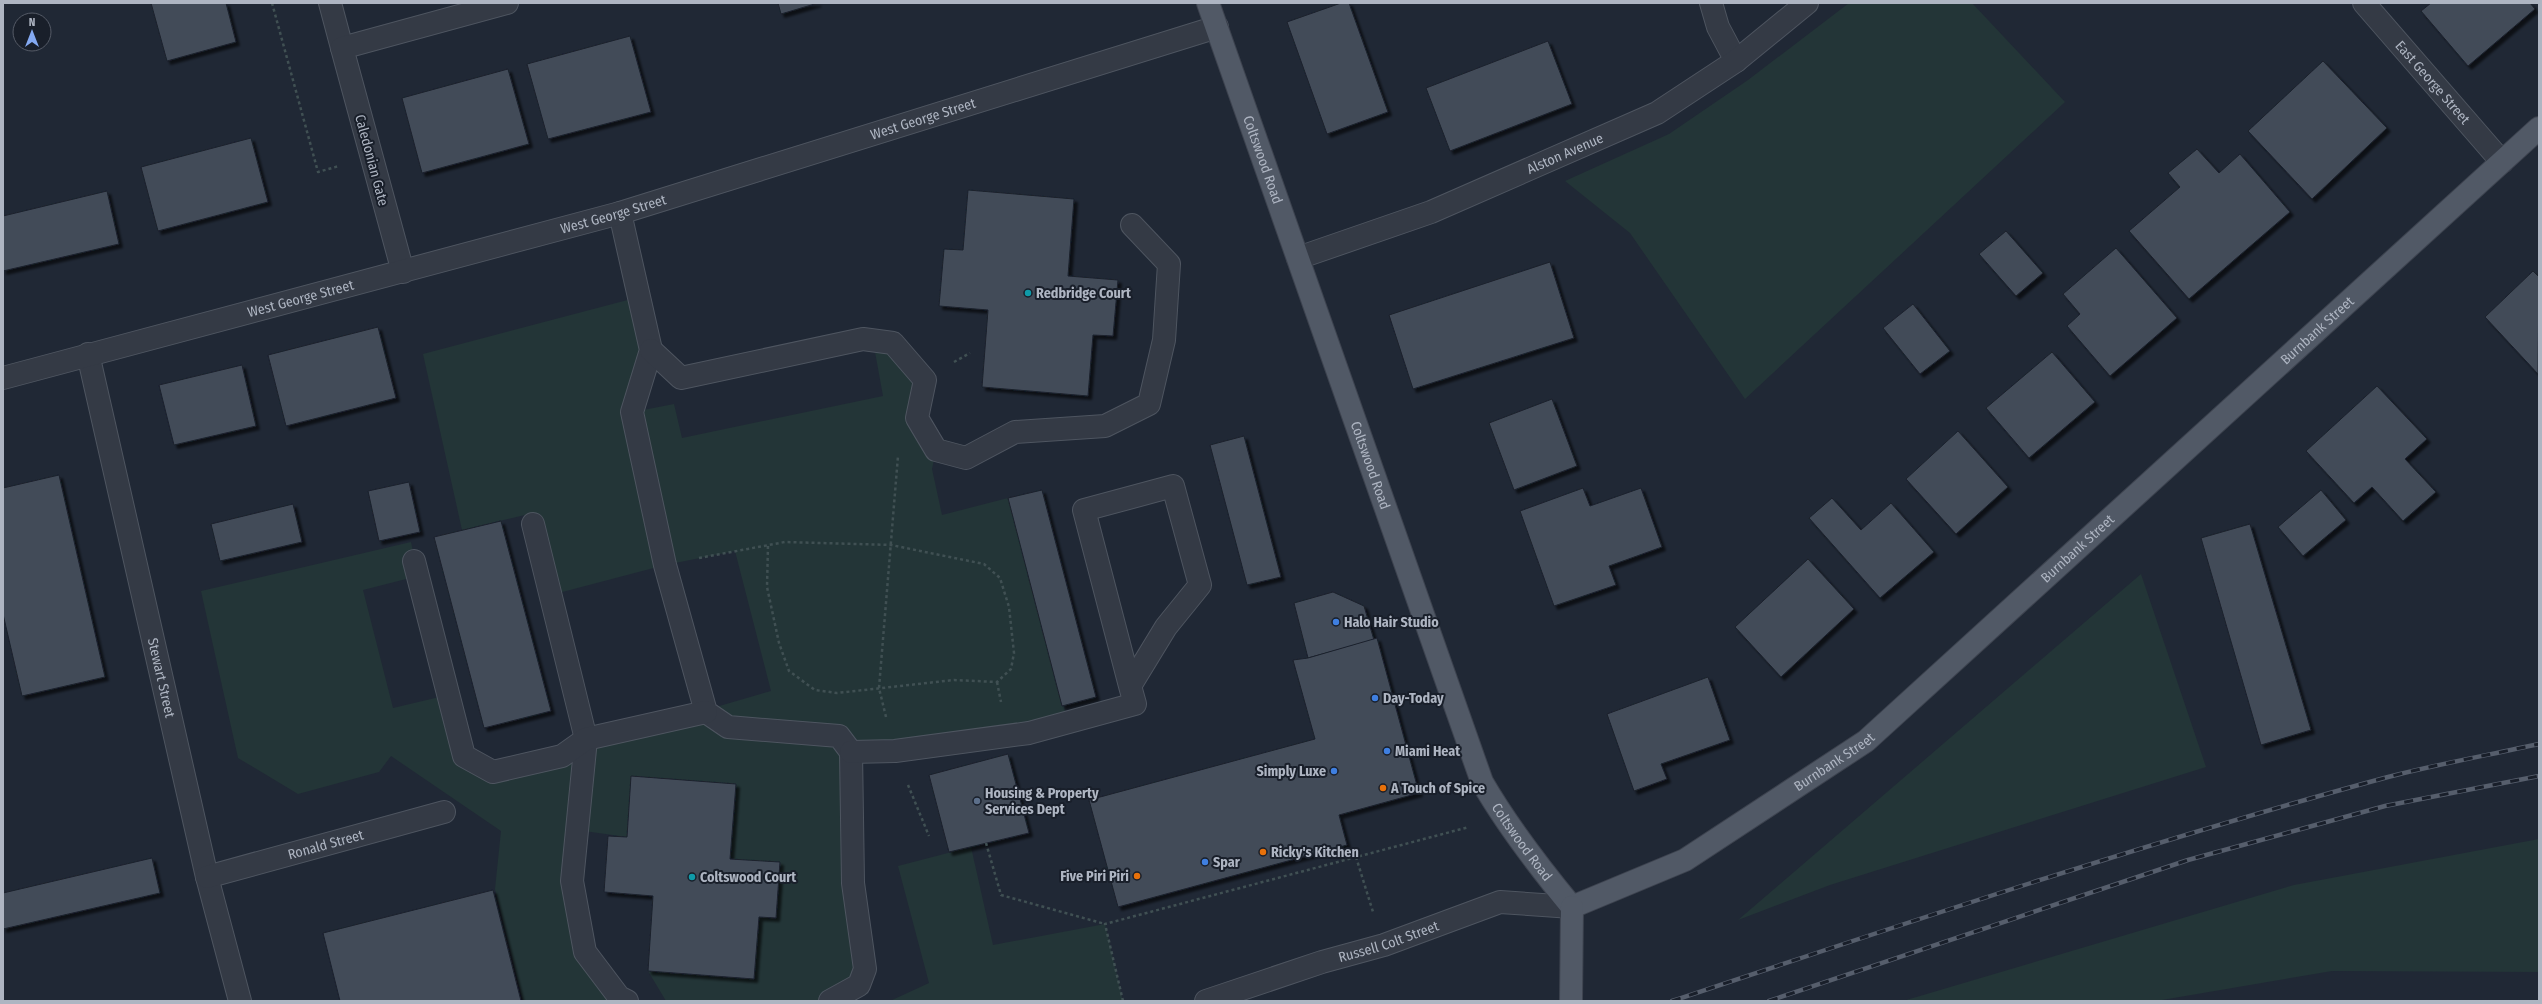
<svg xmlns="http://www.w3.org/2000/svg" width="2542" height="1004" viewBox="0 0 2542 1004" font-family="'Fira Sans Condensed',sans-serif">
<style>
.green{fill:#233537}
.building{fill:#424b59;stroke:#1b212c;filter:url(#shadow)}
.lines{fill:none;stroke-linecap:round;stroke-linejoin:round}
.minor-casing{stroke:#4e5560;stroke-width:24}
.major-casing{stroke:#3d434f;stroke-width:24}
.path{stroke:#405053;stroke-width:2.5;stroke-dasharray:3 3;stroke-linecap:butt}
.minor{stroke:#343a45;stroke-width:22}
.major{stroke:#515966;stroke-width:22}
.rail-casing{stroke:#565e6c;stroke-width:4.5}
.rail{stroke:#191f2a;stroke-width:3;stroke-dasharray:9;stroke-linecap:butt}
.culture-dot{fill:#0f9aa8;stroke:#191f2a;stroke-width:1.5}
.shop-dot{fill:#3f7fe0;stroke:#191f2a;stroke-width:1.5}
.food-dot{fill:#e8710a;stroke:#191f2a;stroke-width:1.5}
.service-dot{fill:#5c6f8a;stroke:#191f2a;stroke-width:1.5}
.labels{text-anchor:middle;stroke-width:4;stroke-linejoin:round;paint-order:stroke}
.street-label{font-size:14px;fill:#aeb5c2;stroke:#191f2a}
.poi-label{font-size:14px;font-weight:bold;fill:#aeb5c2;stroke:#191f2a;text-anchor:start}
</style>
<defs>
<filter id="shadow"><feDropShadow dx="3.5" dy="3.5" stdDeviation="1" flood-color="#0009"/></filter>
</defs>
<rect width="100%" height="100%" fill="#202835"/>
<!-- green -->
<g class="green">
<path d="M1849,3H1972L2065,102L1745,399L1630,233L1565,181L1669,134L1748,80Z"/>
<path d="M639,297L651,350L633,412L674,404L682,438L883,396L873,341L914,368L917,418L936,450L932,469L942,515L1008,498L1068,722L851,752L865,969L830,1001H666L648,971L754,979L759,917L776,918L780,863L730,859L736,784L631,776L627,837L577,830L585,952L627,1001H523L495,889L501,831L391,756L379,772L298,794L238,758L201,591L411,542L418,576L363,590L393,708L448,695L464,756L493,772L771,691L735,551L665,565L551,595L529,514L462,530L423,354Z"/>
<path d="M2141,574L2206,767L1830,885L1738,920Z"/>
<path d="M2539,839V972L2332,971L2156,1001H1903L2294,885Z"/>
<path d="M971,847L993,945L1105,924L1123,1001H890L929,983L898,866Z"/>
</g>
<!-- building -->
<g class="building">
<path d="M151,3H226L236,42L167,61Z"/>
<path d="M778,3H818L781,14Z"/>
<path d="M1341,3H1349L1388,112L1327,134L1287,22Z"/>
<path d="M2431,3H2530L2535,9L2468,66L2421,11Z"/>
<path d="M630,36L651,112L548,139L527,64Z"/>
<path d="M1548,41L1572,104L1450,151L1426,88Z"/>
<path d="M2323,61L2387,128L2312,199L2248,131Z"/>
<path d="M508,69L529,144L422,173L402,98Z"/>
<path d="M251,138L268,202L158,231L141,167Z"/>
<path d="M2197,149L2219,173L2240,154L2290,212L2189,299L2129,231L2180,187L2168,173Z"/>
<path d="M968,190L1074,199L1068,276L1118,280L1113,336L1093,335L1088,396L982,387L988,310L939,306L944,249L963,250Z"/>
<path d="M107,191L119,244L3,271V216Z"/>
<path d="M2006,231L2043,273L2016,296L1979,254Z"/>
<path d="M2116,248L2177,318L2110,376L2067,326L2080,314L2063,294Z"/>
<path d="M1550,262L1574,338L1413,389L1389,315Z"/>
<path d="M2533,271L2539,277L2538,374L2485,317Z"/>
<path d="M1913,304L1950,351L1920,374L1883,328Z"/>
<path d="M378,327L396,398L286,426L268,355Z"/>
<path d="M2052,352L2095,402L2029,458L1986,408Z"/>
<path d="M242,365L256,426L174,445L159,385Z"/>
<path d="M2377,386L2427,439L2405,459L2436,492L2403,521L2372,487L2354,503L2306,451Z"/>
<path d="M1552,399L1577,466L1514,490L1489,423Z"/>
<path d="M1958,431L2008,487L1956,534L1906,479Z"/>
<path d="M1244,436L1281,577L1247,585L1210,445Z"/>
<path d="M59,475L105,677L22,696L3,614V488Z"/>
<path d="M409,482L420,532L379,541L368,491Z"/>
<path d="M1583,488L1590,506L1641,488L1662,547L1609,566L1616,585L1554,606L1520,511Z"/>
<path d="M1042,490L1096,697L1062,706L1008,498Z"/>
<path d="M2321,490L2346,520L2303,556L2278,527Z"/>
<path d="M1832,498L1861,530L1891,503L1934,552L1880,598L1809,518Z"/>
<path d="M293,504L302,542L220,561L211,524Z"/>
<path d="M501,521L551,711L484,728L434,537Z"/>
<path d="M2250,524L2311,730L2261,745L2201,538Z"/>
<path d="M1808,559L1854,609L1781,677L1735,627Z"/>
<path d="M1333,592L1364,606L1374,640L1308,658L1294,603Z"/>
<path d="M1377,638L1419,793L1339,815L1347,845L1118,907L1089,800L1315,739L1293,660L1308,658Z"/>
<path d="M1708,677L1730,740L1661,764L1667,779L1634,791L1607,714Z"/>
<path d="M1008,754L1029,833L949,852L929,775Z"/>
<path d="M631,776L736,784L730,859L780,862L776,918L759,917L754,979L648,971L653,896L604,892L608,836L627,837Z"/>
<path d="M152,858L160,893L3,929V893Z"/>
<path d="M493,890L521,1001H340L323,933Z"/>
</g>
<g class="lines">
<!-- minor casing -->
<g class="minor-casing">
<g id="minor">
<path d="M330,3L342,48"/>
<path d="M1711,3L1718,27L1736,61"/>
<path id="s1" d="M2364,3L2502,162"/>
<path d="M620,213L651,350L632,412L665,565L706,712L728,727L839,736L851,752L853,883L865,969L859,985L830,1001"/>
<path id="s2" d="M1298,258L1431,212L1657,113L1736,61L1807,3"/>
<path d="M403,272L342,48L507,3"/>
<path d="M651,350L681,378L863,339L893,343L925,380L917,418L936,450L966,458L1015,432L1105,426L1149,404L1164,340L1169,264L1132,225"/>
<path id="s3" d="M88,354L207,877L240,1001"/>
<path id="s4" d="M3,378L620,213L1217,27"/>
<path d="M533,524L586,739L572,881L585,952L619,997L627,1001"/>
<path d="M414,561L464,756L493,772L562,756L586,739L706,712"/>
<path d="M851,752L895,751L1029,733L1135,704L1130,686L1084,510L1173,486L1200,585L1166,627L1130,686"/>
<path id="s5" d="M207,877L444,812"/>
<path id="s6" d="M1206,1001L1322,962L1384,945L1500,902L1572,907"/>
</g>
</g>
<!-- major casing -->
<g class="major-casing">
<g id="major">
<path id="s7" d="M1208,3L1482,782C1508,827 1539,867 1572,907"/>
<path id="s8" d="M1572,907L1685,860L1866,741L2539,128"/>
<path d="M1571,1001L1572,907"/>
</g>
</g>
<!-- path -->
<g class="path">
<path d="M272,3L318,172L339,166"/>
<path d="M954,362L970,353"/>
<path d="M699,558L785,542L891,545L984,564L1000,578L1009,607L1014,653L1011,669L997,682L954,680L837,693L815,690L789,671L779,643L767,587L768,545"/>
<path d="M997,682L1001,702"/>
<path d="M886,717L879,688L898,456"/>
<path d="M908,785L929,836"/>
<path d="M986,843L1001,895L1105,924"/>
<path d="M1356,857L1373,912"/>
<path d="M1123,1001L1105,924L1469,827"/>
</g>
<!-- minor -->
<use href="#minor" class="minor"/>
<!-- major -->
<use href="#major" class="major"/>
<!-- rail casing -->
<g class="rail-casing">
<g id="rail">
<path d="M1672,1001C1909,922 2147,842 2388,777C2438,764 2489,755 2539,744"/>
<path d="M1769,1001L2188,860L2385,806L2539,776"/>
</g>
</g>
<!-- rail -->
<use href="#rail" class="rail"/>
</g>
<!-- markers -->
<g class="culture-dot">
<circle cx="1028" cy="293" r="4"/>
<circle cx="692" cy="877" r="4"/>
</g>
<g class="shop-dot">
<circle cx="1336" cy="622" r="4"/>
<circle cx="1375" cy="698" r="4"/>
<circle cx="1387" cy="751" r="4"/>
<circle cx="1334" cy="771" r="4"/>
<circle cx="1205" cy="862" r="4"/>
</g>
<g class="food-dot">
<circle cx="1383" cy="788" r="4"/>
<circle cx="1263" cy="852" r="4"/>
<circle cx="1137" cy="876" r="4"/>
</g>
<circle class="service-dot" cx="977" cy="801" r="4"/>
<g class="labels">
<!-- street labels -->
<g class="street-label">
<text dy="5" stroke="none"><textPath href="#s1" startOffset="105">East George Street</textPath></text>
<text dy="5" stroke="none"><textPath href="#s4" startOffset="956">West George Street</textPath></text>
<text dy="5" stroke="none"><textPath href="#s2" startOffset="287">Alston Avenue</textPath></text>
<text transform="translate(372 160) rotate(75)" y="5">Caledonian Gate</text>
<text dy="5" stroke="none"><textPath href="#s7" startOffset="166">Coltswood Road</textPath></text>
<text dy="5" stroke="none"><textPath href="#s4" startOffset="632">West George Street</textPath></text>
<text dy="5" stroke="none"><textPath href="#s4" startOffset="308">West George Street</textPath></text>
<text dy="5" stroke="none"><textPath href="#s8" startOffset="949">Burnbank Street</textPath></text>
<text dy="5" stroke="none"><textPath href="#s7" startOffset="490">Coltswood Road</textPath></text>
<text dy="5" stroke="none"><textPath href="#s8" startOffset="625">Burnbank Street</textPath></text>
<text dy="5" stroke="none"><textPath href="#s3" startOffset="332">Stewart Street</textPath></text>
<text dy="5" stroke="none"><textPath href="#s8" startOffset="301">Burnbank Street</textPath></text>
<text dy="5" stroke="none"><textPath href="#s7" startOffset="898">Coltswood Road</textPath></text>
<text dy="5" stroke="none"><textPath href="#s5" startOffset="123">Ronald Street</textPath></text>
<text dy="5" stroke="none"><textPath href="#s6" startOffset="192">Russell Colt Street</textPath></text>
</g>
<!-- poi labels -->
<g class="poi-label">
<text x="1036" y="298">Redbridge Court</text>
<text x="1344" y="627">Halo Hair Studio</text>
<text x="1383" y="703">Day-Today</text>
<text x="1395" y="756">Miami Heat</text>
<text x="1326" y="776" text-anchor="end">Simply Luxe</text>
<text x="1391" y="793">A Touch of Spice</text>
<text x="985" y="798">Housing &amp; Property<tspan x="985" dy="16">Services Dept</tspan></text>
<text x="1271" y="857">Ricky's Kitchen</text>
<text x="1213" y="867">Spar</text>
<text x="1129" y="881" text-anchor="end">Five Piri Piri</text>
<text x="700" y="882">Coltswood Court</text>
</g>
</g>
<!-- border -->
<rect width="2542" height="1004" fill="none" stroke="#aeb5c2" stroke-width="8"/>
<!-- north arrow -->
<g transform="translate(32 32)"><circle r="19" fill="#191f2a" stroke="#555b67"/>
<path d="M0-3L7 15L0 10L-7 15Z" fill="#84a9f1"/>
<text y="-6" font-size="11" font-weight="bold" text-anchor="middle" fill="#aeb5c2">N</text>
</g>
</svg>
